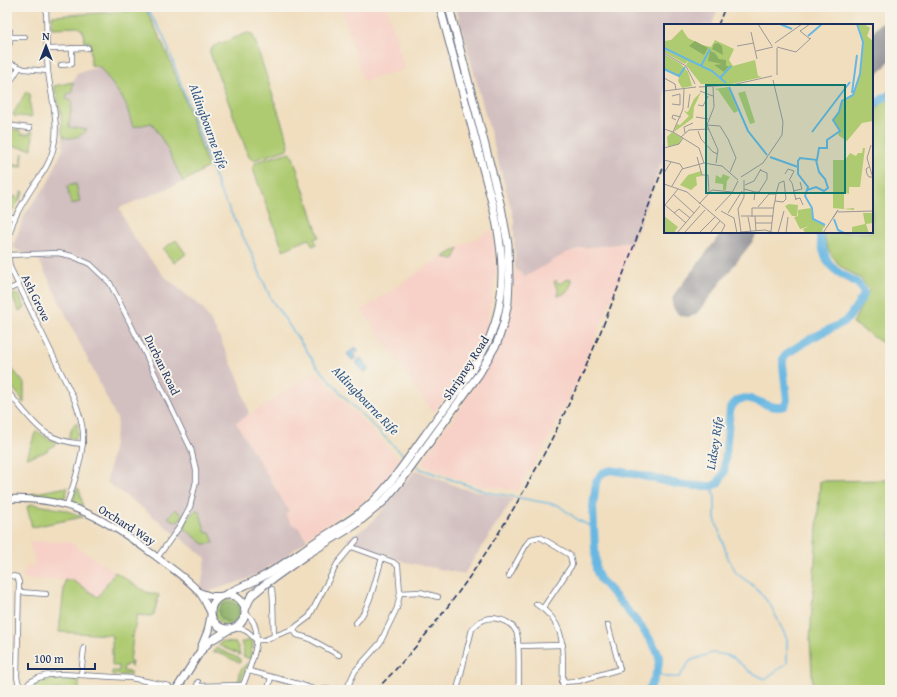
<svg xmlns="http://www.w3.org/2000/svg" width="897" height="697" viewBox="0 0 897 697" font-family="'Gentium Book Plus',serif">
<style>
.built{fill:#f7d1c7}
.industrial{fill:#d2bfc0}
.green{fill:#aecb71;stroke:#647d68;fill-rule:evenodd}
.forest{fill:#8aaf63;stroke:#526f60}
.water{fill:#68b7e2;stroke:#4273a0}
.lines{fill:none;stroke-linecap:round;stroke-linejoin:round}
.stream{stroke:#68b7e2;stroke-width:1.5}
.river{stroke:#68b7e2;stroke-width:8}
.runway{stroke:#86868e;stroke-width:30}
.street-casing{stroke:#666c80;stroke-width:6}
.secondary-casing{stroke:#666c80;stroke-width:8}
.primary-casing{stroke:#666c80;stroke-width:9}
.street{stroke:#fff;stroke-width:4.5}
.secondary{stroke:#fff;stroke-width:6}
.primary{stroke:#fff;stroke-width:7}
.rail{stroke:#1b2f5e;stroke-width:1.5;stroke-dasharray:6 3;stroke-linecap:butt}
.labels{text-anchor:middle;stroke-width:4;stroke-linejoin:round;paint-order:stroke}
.street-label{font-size:12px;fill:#1b2f5e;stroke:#f7f3e8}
.water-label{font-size:13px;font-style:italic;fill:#325886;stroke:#f7f3e8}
.inset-river{fill:none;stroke:#68b7e2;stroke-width:2}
.inset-road{fill:none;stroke:#9b9898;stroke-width:1}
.view{fill:#0f766e;fill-opacity:0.15;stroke:#0f766e;stroke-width:2}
.inset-edge{fill:none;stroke:#1b2f5e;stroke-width:2}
</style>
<rect width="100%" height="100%" fill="#f7f3e8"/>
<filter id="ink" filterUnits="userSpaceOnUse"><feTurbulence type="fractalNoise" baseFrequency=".025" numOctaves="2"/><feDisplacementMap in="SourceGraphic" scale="8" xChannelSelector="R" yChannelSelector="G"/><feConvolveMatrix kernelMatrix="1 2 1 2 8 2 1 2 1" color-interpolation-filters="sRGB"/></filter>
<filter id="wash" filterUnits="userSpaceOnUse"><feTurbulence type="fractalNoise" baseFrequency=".012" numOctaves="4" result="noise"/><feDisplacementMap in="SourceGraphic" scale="16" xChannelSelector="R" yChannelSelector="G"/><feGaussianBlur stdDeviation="0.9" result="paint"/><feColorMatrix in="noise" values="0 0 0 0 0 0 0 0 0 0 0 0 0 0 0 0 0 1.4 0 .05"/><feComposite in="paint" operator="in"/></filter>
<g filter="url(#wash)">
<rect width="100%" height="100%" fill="#f0debf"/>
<!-- built -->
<g class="built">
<path d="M341,7H387L405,69L363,81Z"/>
<path d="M493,229L496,272L486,331L462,375L433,413L362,310L439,258Z"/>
<path d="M633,241L625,266L579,378L548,441L517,491L479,485L445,475L422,464L429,452L445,428L453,419L495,353L510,320L515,268L523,276L566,253L581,248L618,244Z"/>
<path d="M316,372L400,460L383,483L366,500L306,538L299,528L291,523L285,514L289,511L236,423Z"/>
<path d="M29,541L69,542L146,592L159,595L155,614L151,616H137L133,637L112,635L59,632L64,580L23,579V574L27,567L36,564Z"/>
</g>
<!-- industrial -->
<g class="industrial">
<path d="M456,7H718L712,25H665V153L633,241L618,244L581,248L566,253L525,277L515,268L514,219Z"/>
<path d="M100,67L125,102L133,127L152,123L167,148L183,182L119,208L132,235L162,274L203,309L218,334L240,382L249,414L236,423L289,511L285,514L291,523L299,528L307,540L282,559L255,575L245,580L210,591L204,590L201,588L206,558L141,507L107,482L118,421L38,258L15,249L14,244L25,214L48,183L63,149L61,115L54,86L73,82L77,73Z"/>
<path d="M416,470L461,488L513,499L464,574L405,562L346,540L369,525Z"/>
</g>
<!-- green -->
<g class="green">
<path d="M146,10C173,60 190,114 208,167L183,182L167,148L152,123L133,127L125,102L100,67L91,65L90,42H84L83,31L78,27L52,28V16Z"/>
<path d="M247,33L252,34L254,38L289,145L288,148L285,150L254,160L251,159L249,157L210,53V49L214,46Z"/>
<path d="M73,82L72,93H68L66,99L72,101L69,127L87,130C82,136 71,140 64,137L62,133L61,115L54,86Z"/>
<path d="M26,92L30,94V105L32,116L31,117L14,116L13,114Z"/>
<path d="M890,96V348L853,323L869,290L861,279L840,266L828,250L823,232H872V115L886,98Z"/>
<path d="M9,128L20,131L21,134H30V131H33L32,149L23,148L8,145Z"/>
<path d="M23,153L22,167L7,166V161L20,165Z"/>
<path d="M286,153L291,154L293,157L319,237L314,239L317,244L313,246L309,239L283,250L253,169L254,164L256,162Z"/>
<path d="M76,184L80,202L71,204L67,186Z"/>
<path d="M22,191L24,192L23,194L14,209L9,212L13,196L19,198Z"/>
<path d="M176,240L186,254L174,263L163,249Z"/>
<path d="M459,248L454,259L443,257Z"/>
<path d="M570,278L572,281C570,289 566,294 558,296V289L554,282L556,280L559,284Z"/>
<path d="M11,294L19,295L25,308L19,311Z"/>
<path d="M7,363L24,383V403L22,402V399L7,381Z"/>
<path d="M75,423H77L78,435L74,439L68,437Z"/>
<path d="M37,431L48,439L57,442L56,444L45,452L27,458L35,433Z"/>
<path d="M890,480V690H813L810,640L820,481Z"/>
<path d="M67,487L68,488L65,497L63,499L31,494Z"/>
<path d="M77,488L79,489L83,505L82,506L76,504L73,500Z"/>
<path d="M32,504L65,510L83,517L32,527L27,507Z"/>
<path d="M175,509L183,515L178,522L168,518Z"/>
<path d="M197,510L200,513L206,533L210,532L214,543L204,544L185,529C183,521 191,513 197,510Z"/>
<path d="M115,572L146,592L159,595L154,614L151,616L137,615L133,637H130H133L130,662H132L131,667L130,666V664H127L126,666H124L123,671L131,672L130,675H112V671H119V666H112V635L59,632L65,580H72L98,597Z"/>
<path d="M226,599C234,598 243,603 242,613C241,618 239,621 235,623C219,633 204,607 226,599ZM229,602L235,605L237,616L233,621L219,615C218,607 222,604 229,602Z"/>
<path d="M247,640L252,641L253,643L250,659L243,656L244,653L241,642H247Z"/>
<path d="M221,642L236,643L238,647L240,655L218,645Z"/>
<path d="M216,648L240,659V663L217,652L212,653Z"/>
<path d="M249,662L241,681L238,683L241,669Z"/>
<path d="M58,677L63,678L77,677L79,679V690H27L35,683Z"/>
</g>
<!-- forest -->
<circle class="forest" cx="229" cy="612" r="10"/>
<!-- water -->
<g class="water">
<path d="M356,347L359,351L357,353L355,351L353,353L356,358L352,360L347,354Z"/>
<path d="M361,358L369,369L364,373L356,362Z"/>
</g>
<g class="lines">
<!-- stream -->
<g class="stream">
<path d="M146,7L163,35L171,56L219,189L250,250L271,299L317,366L348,401L396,448L407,458"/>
<path d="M416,465L421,469L487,492L558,505L578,520L594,528"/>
<path d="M656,674L666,677H679L690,661L712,653L727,655L735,659L749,671L765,679L787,663V639L771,606L759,591L750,583L737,574L728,558L715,519V497L712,486"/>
</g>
<!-- river -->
<g class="river">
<path d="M872,109L876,103L890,94"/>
<path d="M649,690C653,680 660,669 659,658C657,641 613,594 600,579L596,570L593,507L596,482L602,473L611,470L639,475L677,484L696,486H712L718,483L724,472L730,409C745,383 765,413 785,406L787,400L783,365V359L786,354L810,339L844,322L849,317L864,295C861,278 841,278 832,267C824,259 821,243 819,232"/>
</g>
<!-- runway -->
<g class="runway">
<path d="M872,59L890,35"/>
<path d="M687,302L741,232"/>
</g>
</g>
</g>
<g filter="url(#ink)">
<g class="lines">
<!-- street casing -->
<g class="street-casing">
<g id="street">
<path d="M46,7C47,28 46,50 48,71C51,99 61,125 52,153C49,164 43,173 36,182C17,211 3,231 10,267L74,399C78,409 82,420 83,432C84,456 74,482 67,505"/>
<path d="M10,37H25"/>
<path d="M7,48L10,43V31"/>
<path d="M47,49L88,48"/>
<path d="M7,62L24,69L48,71"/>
<path d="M61,65L72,64V48"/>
<path d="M7,87L19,68"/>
<path d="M7,122L13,126L30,128"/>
<path d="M7,216L15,218"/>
<path d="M8,255L58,253L72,256L90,264L110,283L143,349L191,449L196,470V481L190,507L180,526L157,558"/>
<path d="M7,290L19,285"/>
<path d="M7,391C19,404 32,424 46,433C56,440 71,443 83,444"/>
<path d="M7,575L17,577L19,582L17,677L18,682L23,690"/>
<path d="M509,576L526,545L531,539L540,537L570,555L572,565L543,608"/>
<path d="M272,589C274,605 273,620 274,636"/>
<path d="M19,592L46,594"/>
<path d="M400,593L420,592L438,597"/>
<path d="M536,604C571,626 561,654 563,690"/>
<path d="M356,623C370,609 376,577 382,558"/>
<path d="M232,629C244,627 249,632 256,640"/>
<path d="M293,629L297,635L308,638L339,655"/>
<path d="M256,640H264L293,629L309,617L337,564L357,540"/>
<path d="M518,646L563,645"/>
<path d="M249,671L302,685L316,690"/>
<path d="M81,675L84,648"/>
<path d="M198,682L197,686L243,685"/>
<path d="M562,682L578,681L620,669L608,625"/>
<path d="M23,690L30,682L38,678L48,675L62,674L131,678L169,686"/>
<path d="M243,690V685C251,665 268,628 245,613"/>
<path d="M268,690L271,677"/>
<path d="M321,690L326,689L331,690"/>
<path d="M345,690L347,688L355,671L380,643L397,608L400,593L398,566L393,562L352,547"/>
<path d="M457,690L472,629C477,623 485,618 493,618C503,619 514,624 517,634C520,647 518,676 519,690"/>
</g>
</g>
<!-- secondary casing -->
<g class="secondary-casing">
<g id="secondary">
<path d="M7,499C70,496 106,520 154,555C169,567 187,578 199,592C204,598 207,607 211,613"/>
<path d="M199,592L211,596H222"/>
</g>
</g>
<!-- primary casing -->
<g class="primary-casing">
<g id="primary">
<circle cx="228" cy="612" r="17"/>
<path d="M226,595C236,588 248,585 258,579C278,569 296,555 314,543C329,533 345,524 360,513C387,492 405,462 425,435C446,405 476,370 490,337C508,295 503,249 493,206L440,7"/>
<path d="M245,610L251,596L264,585L306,555L355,525L383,502L404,477L479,374L497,343L504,322L508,302L509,281L508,244L501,207L449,7"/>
<path d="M201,648L208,631L211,616"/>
<path d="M176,690L200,652L210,641L230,629"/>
</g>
</g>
<!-- street -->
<use href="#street" class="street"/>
<!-- secondary -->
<use href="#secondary" class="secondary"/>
<!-- primary -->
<use href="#primary" class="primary"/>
<!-- rail -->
<g class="rail">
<path d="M718,25L725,7"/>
<path d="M376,690C458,607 524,501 573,395C608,320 635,241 665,163"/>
</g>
</g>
</g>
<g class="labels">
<!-- street labels -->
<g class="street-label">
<text transform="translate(36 298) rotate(64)" y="4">Ash Grove</text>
<text transform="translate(162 365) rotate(64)" y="4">Durban Road</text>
<text transform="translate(466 368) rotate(-57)" y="4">Shripney Road</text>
<text transform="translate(127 525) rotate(32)" y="4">Orchard Way</text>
</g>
<!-- water labels -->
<g class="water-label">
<text transform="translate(209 126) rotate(70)" y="5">Aldingbourne Rife</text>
<text transform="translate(366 400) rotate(46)" y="5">Aldingbourne Rife</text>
<text transform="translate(714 443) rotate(-81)" y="5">Lidsey Rife</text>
</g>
</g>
<!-- overview -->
<g transform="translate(664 24)">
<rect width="209" height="209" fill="#f0debf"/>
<path d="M194,0H200L206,4L203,12L209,17V97L198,99L183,117L174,111L176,106L169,96L175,88L176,80L189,71L196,50L199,18ZM18,5L24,14L38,21L47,23L51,16L70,25L65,36L69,42L91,36L94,52L98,53L63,61L48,47L27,37L48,48L63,61L37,60L22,41L25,36L21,40L0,28V25L17,33L0,24V17L7,16ZM0,30L17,40L24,48L28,62L18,64L14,57L15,53L0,46ZM64,63L74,87L70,89L54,66L50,65ZM81,67L91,98L90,99L86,100L74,69ZM37,68L30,83L29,94L10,108L13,100L16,101L25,92L20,87L24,88L30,75ZM8,108L18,114L15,120L4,123L3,113ZM199,124H201L196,163H185V170L180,168V185L190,184V186L169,184V136H181L186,129L192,132L194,129H198ZM37,147L38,152L32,153L33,161L27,166L16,161L24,151ZM59,150L66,153L63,157L62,166H59V160L51,159L52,151L57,154ZM125,180L134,181L133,192H128L121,182ZM147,184L149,196L161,202L160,204L155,202L159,204L158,209H141L139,205L146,202L136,205L130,193L134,192V186ZM199,189H209V199L202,200L205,209H188V203L201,200ZM0,192L14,203L11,207L12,209H0Z" fill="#aecb71"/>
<path d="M31,17L44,24L40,31L25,22ZM54,19L58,22L59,31L48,25L50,20ZM46,27L51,29L55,35L62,36V42H65L60,48L50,41L58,40L44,37Z" fill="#8aaf63"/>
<path class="inset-river" d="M116,0L128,5M144,12L158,0M0,24L48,47L62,59M37,42L46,25M0,45L15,52L21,43M56,54L67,42M65,63L84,107L103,131M188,69L193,31M148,108L186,58M106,133L134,143M143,166L152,163L160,167L164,164L161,155L155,148L152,136M170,195L174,206L180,209M161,201L149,195L148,184L141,172L144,163L134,150V137L136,134L153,136L155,124H163V116L176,107L169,96L175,88L178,77L189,71L196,50L199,18L193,0"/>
<path class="inset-road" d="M94,0L108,22M87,8L93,35M146,15L136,7L146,0M111,19L138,0M73,22L90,19M113,23L132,28L147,14M92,27L109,23M0,29L22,42L31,60M113,51V24M0,54L11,60L12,66M35,63L68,61L108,52M49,63L50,83L43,101L54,126L52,139M0,67L32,63M36,67L49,72M8,80L16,81V70L8,72M34,81L39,82L44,72M24,84L26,70M32,93L44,95M12,96L8,94L9,91L17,93M43,101L56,102L64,115L72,134L66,148M0,105L9,108L35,124L40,139M34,107L37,115L49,128L54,130M9,108L19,85L20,65M21,109L20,103L29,99M17,113L25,106L45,105M207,121L203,134L209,154M0,124L15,120L19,114M33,133L38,151H44L45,168M0,136L16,140L19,145M205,143L202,145L203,150L205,153H209M0,149L7,138M121,150L124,145L130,147L126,155M77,153L99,139L118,111L119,98L109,56M125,155L128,159L132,176M0,160L23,168L61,201L57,209M81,161L90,157L97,145M8,162L18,145L40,139L58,142L74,156M80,165L91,168L90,176M129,167L138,165L136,158M91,168H95L103,155V149L96,146M10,171L30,189M131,175L136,174L139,181M35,180L48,166L68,168M1,181L22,199M1,181L14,165M94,183L105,170H112M51,187L68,169L74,157M57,187L70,194L73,209M174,188L209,187M10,189L15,185L26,194M64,189L78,167M77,192H109M91,192L92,207M84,193L87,209M88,193V184H110M91,199H108M107,207L110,181L111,177L112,170L115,159L120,157L122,175L119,178L111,177M76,208L101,206L111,209M77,208L74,185L80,173V156M13,209L36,182M20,209L41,186M35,209L51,193M46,209L56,197M114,209L120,187M122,209L124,193M159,209L174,186L169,194"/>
<path class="view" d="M42,61H181V169H42Z"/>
<rect width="209" height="209" class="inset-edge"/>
</g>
<!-- margin -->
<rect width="897" height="697" fill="none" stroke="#f7f3e8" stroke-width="24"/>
<!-- north arrow -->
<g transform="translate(46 46)" stroke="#f7f3e8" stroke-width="3" paint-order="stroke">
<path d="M0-3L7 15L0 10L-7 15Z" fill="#1b2f5e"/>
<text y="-6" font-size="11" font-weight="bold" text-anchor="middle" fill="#1b2f5e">N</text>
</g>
<!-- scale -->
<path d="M28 663v6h67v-6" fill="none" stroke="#1b2f5e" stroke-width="2"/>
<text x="34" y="663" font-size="12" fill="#1b2f5e" stroke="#f7f3e8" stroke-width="3" paint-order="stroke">100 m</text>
</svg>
